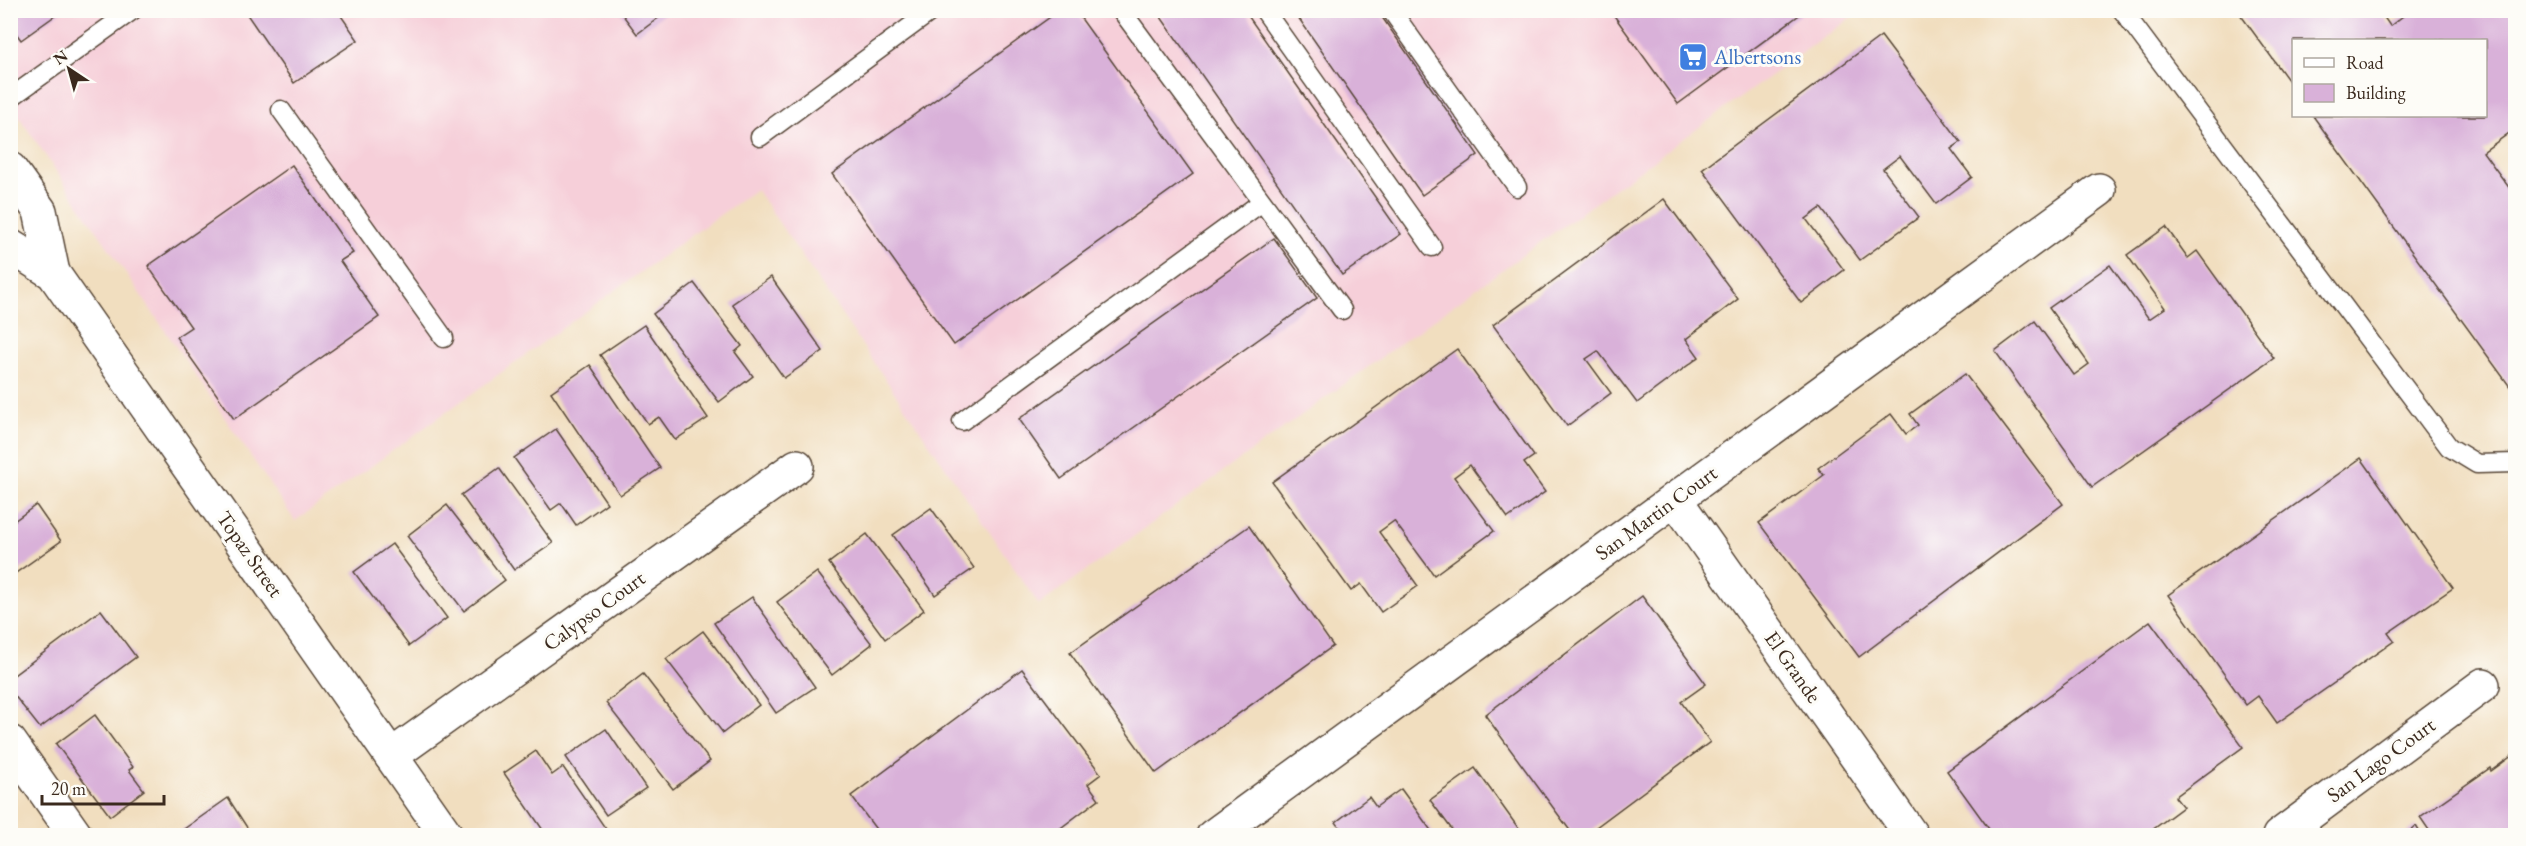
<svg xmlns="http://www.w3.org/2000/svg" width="2526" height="846" viewBox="0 0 2526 846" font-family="'EB Garamond',serif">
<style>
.built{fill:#f6cfd9}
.building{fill:#d9b1d9}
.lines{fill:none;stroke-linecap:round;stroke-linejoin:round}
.service-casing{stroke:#564536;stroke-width:21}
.minor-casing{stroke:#564536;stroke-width:36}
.service{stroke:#fff;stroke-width:18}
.minor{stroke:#fff;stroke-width:33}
.labels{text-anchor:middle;stroke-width:6;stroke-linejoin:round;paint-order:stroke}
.shop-label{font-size:21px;fill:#366cbe;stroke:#fdfcf7;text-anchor:start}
.street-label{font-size:21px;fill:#3b2a1e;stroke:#fdfcf7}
</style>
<rect width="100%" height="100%" fill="#fdfcf7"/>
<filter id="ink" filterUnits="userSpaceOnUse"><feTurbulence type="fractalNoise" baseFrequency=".0167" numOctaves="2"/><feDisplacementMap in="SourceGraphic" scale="12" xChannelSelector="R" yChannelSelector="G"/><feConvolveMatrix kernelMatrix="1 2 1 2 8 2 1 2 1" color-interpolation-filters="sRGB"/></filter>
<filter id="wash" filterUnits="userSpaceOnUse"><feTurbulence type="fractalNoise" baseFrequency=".008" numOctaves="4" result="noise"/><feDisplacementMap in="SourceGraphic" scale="24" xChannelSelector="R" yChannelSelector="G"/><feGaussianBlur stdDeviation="1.35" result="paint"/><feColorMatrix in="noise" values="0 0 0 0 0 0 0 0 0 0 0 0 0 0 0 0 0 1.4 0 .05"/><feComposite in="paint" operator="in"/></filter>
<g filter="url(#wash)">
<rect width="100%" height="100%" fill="#f1debf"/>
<!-- built -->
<path class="built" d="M10,11H1860L1039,605L756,189L295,521L11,105Z"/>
<g id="blocks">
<!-- building -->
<g class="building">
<path d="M10,10H63L21,40L10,25Z"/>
<path d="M244,10H337L358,40L294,83Z"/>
<path d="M619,10H669L637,34Z"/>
<path d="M1060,10H1075L1193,174L954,345L832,174Z"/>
<path d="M1156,10H1244L1401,234L1342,275Z"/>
<path d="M1293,10H1377L1478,155L1422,195Z"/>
<path d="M1610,10H1806L1678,104Z"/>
<path d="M2237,10H2379L2390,26L2411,10H2516V128L2483,152L2516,197V395L2313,116H2486V40H2294V88Z"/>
<path d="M1881,36L1961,142L1951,149L1972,177L1936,204L1900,156L1883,169L1919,217L1860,260L1821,208L1806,219L1844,270L1801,303L1702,169Z"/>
<path d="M292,165L353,253L340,261L379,317L234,419L176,337L191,327L148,266Z"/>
<path d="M1664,199L1738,299L1686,339L1699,357L1637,403L1598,351L1586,359L1611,393L1567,426L1493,325Z"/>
<path d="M2166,227L2188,258L2197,251L2274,358L2092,487L1995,351L2035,321L2074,375L2089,364L2049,308L2110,265L2149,319L2165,308L2127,255Z"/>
<path d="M1274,238L1317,298L1061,479L1019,419Z"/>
<path d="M771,277L823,351L784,378L732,304Z"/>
<path d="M694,283L742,346L735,352L753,376L719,402L653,314Z"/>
<path d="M644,325L708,418L675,440L659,417L648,424L600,355Z"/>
<path d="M1457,349L1534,456L1524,463L1545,492L1508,518L1470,465L1454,477L1494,531L1434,575L1394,521L1379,532L1418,586L1381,612L1361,584L1351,591L1272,482Z"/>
<path d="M590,365L660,468L620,495L551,392Z"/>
<path d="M1965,374L2063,504L1859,657L1759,523L1824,475L1818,468L1891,414L1906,434L1918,425L1910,414Z"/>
<path d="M556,429L607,503L576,525L561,503L551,510L514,458Z"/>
<path d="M2361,458L2453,588L2388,633L2394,641L2277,723L2258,696L2246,705L2168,595Z"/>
<path d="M499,468L553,543L514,570L461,495Z"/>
<path d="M36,505L61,541L10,577V524Z"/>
<path d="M447,505L505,580L464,611L407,536Z"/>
<path d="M931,508L974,568L935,595L893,535Z"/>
<path d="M1249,526L1333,646L1156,773L1070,653Z"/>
<path d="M867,534L924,610L885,639L829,563Z"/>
<path d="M392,544L447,618L409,646L354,572Z"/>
<path d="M817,572L872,644L832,675L777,602Z"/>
<path d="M1642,596L1706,684L1681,702L1710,742L1584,836H1574L1485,715Z"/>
<path d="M752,597L815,687L776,713L714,623Z"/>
<path d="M101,610L136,657L40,728L10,690V678Z"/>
<path d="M2150,621L2243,747L2175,797L2183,807L2144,836H1994L1947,771Z"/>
<path d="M703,631L759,705L723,733L666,659Z"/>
<path d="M1022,669L1101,774L1088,784L1099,799L1050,836H881L851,796Z"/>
<path d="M643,674L710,761L673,789L606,703Z"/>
<path d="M95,715L133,767L129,770L144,790L110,816L56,744Z"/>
<path d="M606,729L646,788L606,815L566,757Z"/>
<path d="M536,751L552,775L563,767L608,832L603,836H547L504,773Z"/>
<path d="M2516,753V836H2433L2420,817L2490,768L2491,771Z"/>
<path d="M1475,768L1524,836H1447L1453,831L1430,800Z"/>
<path d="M1401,789L1435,836H1346L1336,822L1369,797L1376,807Z"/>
<path d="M228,798L248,829L238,836H174Z"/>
<path d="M2416,826L2422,836H2403Z"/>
</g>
</g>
</g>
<g filter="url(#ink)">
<use href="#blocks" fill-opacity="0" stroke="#564536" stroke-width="1.5"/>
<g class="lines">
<!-- service casing -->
<g class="service-casing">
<g id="service">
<path d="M1121,10L1342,310"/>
<path d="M1264,10L1432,247"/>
<path d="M1391,10L1517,187"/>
<path d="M2122,10L2449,447L2477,464L2516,463"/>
<path d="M10,98L133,10"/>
<path d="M281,110L444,338"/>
<path d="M760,137L933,10"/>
<path d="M962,421L1262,202"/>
</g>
</g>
<!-- minor casing -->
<g class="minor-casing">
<g id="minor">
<path d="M10,169L40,211L53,273"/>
<path d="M10,246L53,273L447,836"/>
<path d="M1675,499L1912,836"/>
<path d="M10,742L76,836"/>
<path d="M391,756L797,466"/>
<path d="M1213,836L2099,190"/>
<path d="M2279,836L2483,685"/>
</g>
</g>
<!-- service -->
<use href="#service" class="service"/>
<!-- minor -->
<use href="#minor" class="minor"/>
</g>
</g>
<!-- icons -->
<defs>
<g id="supermarket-square" transform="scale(1.5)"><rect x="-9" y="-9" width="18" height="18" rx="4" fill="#3f7fe0" stroke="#fdfcf7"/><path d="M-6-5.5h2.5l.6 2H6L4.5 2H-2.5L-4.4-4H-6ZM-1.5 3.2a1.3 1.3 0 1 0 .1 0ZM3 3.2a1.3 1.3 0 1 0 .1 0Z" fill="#fff"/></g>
</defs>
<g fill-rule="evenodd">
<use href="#supermarket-square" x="1693" y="57"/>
</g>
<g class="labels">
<!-- shop labels -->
<g class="shop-label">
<text x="1714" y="64">Albertsons</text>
</g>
<!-- street labels -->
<g class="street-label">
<text transform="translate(1656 513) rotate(-36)" y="7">San Martin Court</text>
<text transform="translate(250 554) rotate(55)" y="7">Topaz Street</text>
<text transform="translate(594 611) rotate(-36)" y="7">Calypso Court</text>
<text transform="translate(1793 667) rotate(55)" y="7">El Grande</text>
<text transform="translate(2381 760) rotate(-36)" y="7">San Lago Court</text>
</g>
</g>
<!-- margin -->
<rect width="2526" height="846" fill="none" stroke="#fdfcf7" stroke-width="36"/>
<!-- legend -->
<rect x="2292" y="39" width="195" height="78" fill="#fdfcf7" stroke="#afa8a0" stroke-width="1.5"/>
<rect x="2304" y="58" width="30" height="9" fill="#ffffff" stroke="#afa8a0" stroke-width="1.5"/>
<text x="2346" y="69" font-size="18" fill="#3b2a1e">Road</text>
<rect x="2304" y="84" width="30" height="18" fill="#d9b1d9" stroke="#afa8a0" stroke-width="1.5"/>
<text x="2346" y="99" font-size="18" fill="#3b2a1e">Building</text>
<!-- north arrow -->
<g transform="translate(69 69) rotate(324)" stroke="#fdfcf7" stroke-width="4.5" paint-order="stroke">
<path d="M0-4.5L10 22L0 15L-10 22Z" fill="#3b2a1e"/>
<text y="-9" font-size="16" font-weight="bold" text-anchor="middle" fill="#3b2a1e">N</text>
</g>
<!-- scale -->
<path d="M42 795v9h122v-9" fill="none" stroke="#3b2a1e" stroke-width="3"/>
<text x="51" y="795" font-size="18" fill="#3b2a1e" stroke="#fdfcf7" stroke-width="4.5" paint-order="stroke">20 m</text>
</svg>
